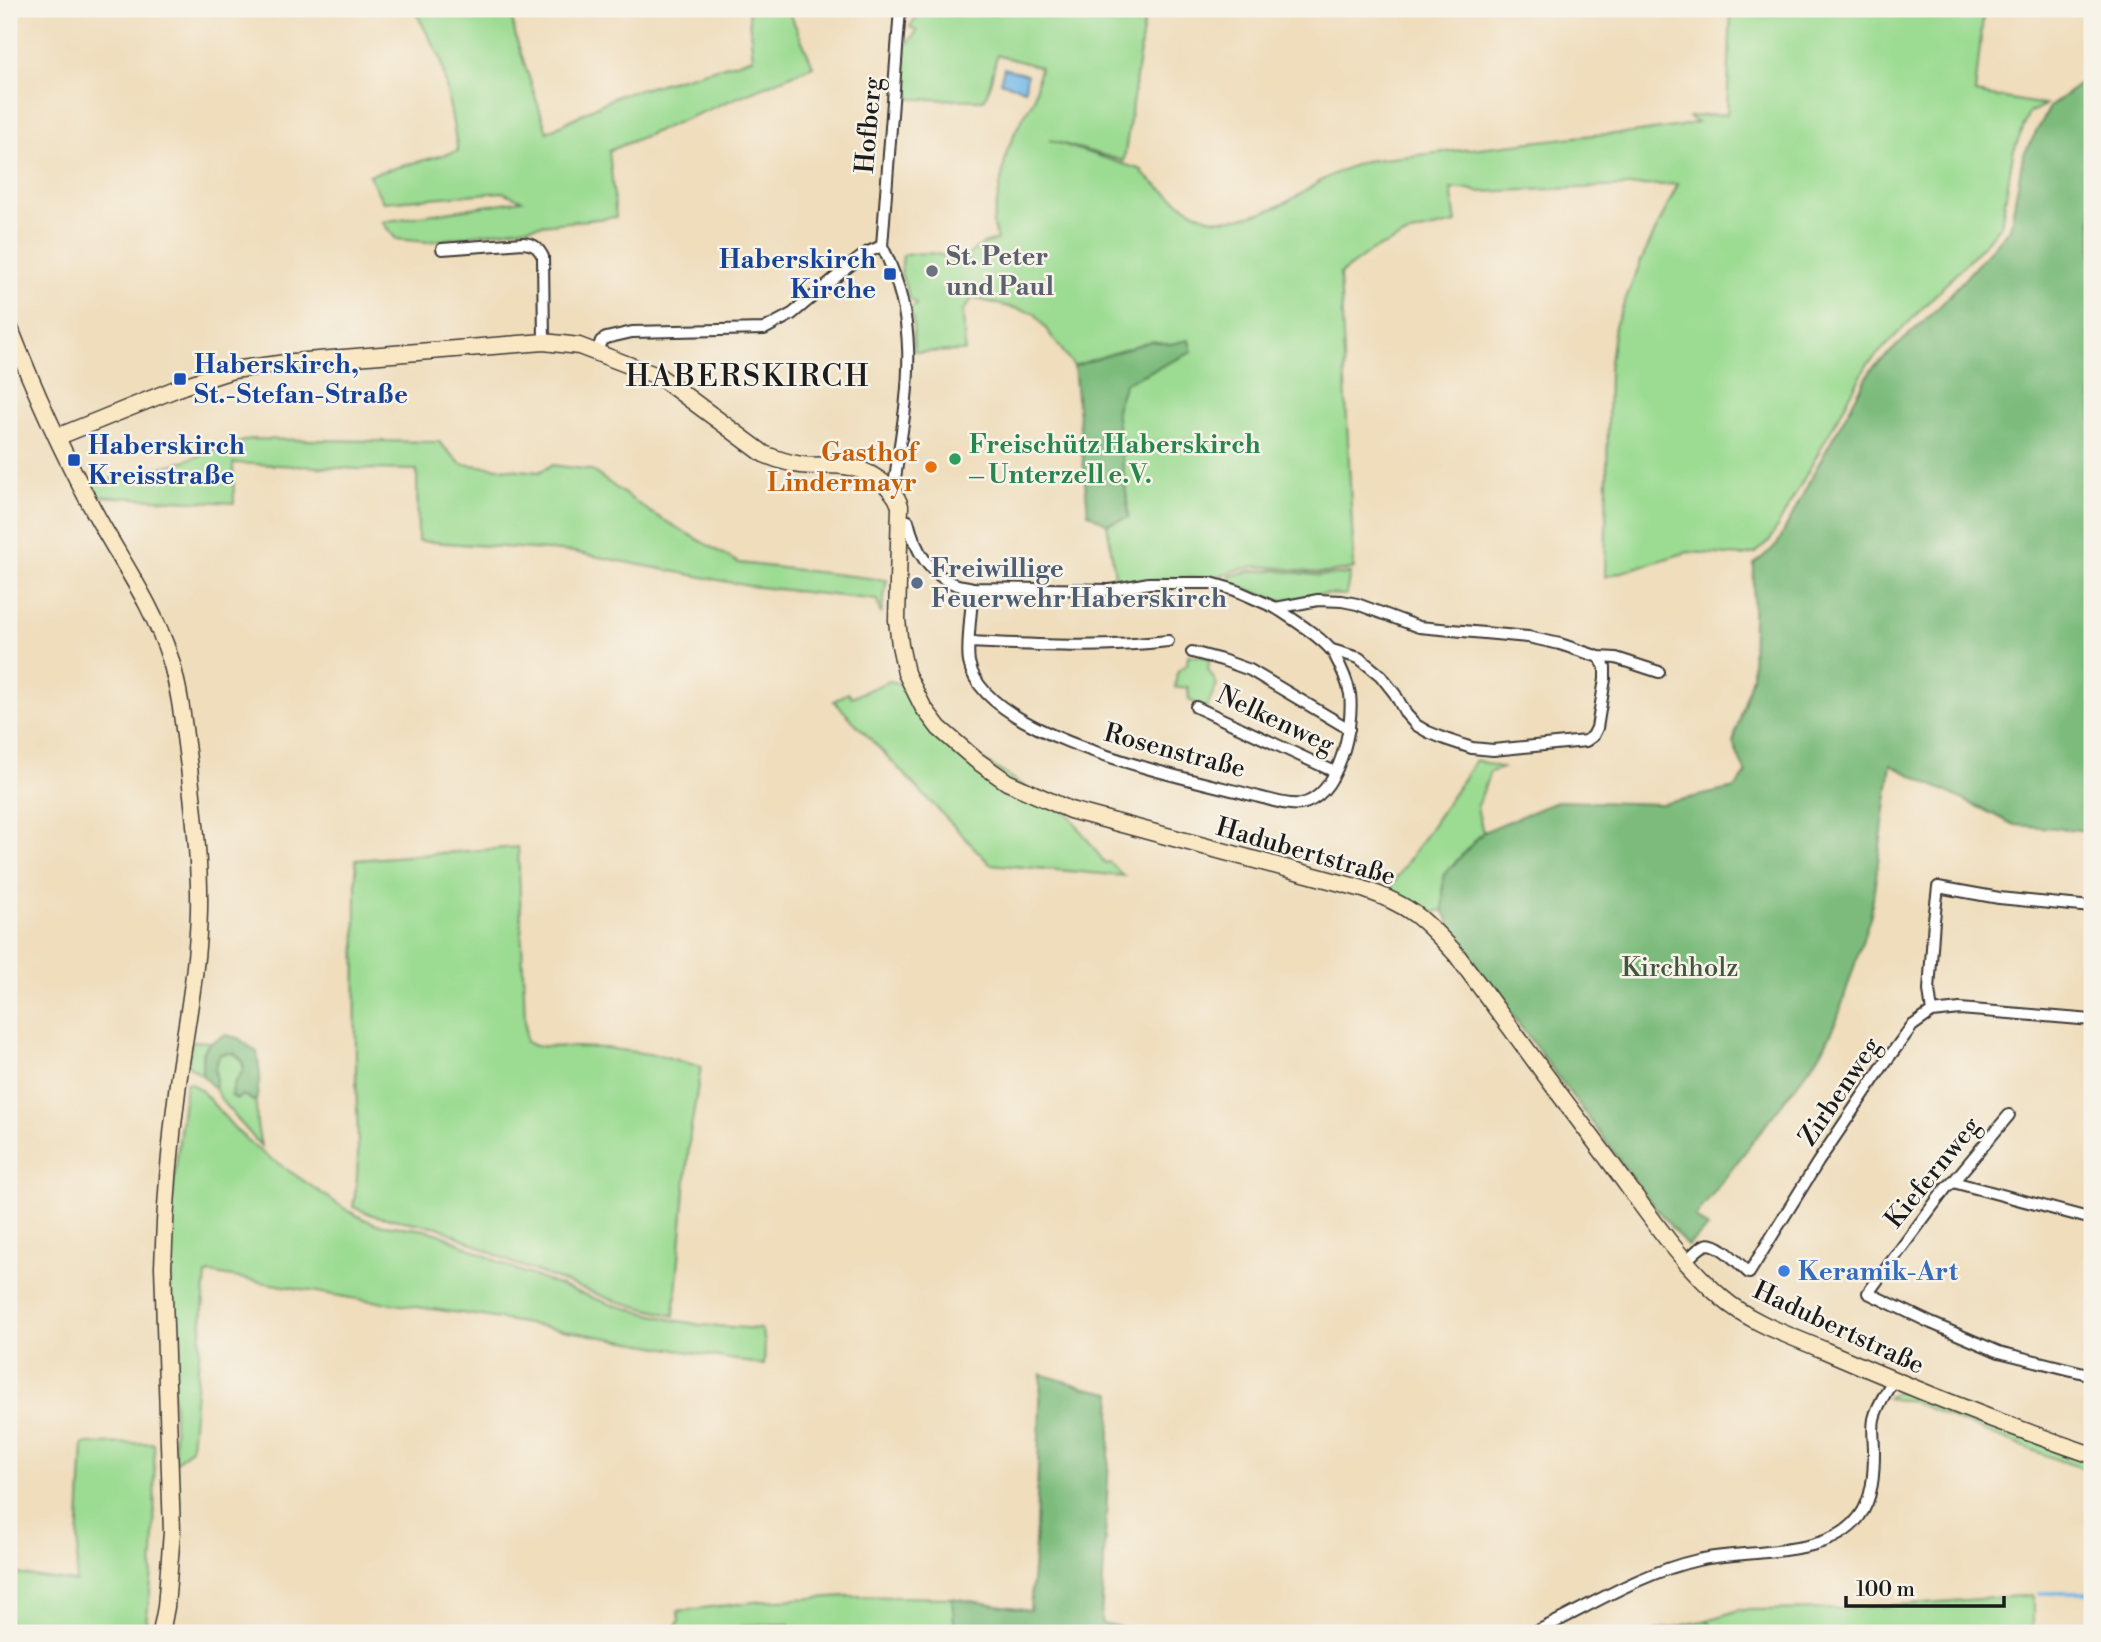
<svg xmlns="http://www.w3.org/2000/svg" width="2101" height="1642" viewBox="0 0 2101 1642" font-family="'Libre Bodoni',serif">
<style>
.green{fill:#9bdb92;stroke:#5c7c57;stroke-width:2}
.forest{fill:#7cbb7c;stroke:#4c6c4c;stroke-width:2}
.water{fill:#6fb8e8;stroke:#466a82;stroke-width:2}
.lines{fill:none;stroke-linecap:round;stroke-linejoin:round}
.stream{stroke:#6fb8e8;stroke-width:3.5}
.street-casing{stroke:#3c3934;stroke-width:14}
.secondary-casing{stroke:#3c3934;stroke-width:19}
.street{stroke:#fff;stroke-width:10}
.secondary{stroke:#fae7c3;stroke-width:16}
.worship-dot{fill:#6b7280;stroke:#f7f3e8;stroke-width:2.5}
.transit-dot{fill:#1a4fb4;stroke:#f7f3e8;stroke-width:2.5}
.leisure-dot{fill:#2e9e5b;stroke:#f7f3e8;stroke-width:2.5}
.food-dot{fill:#e8710a;stroke:#f7f3e8;stroke-width:2.5}
.service-dot{fill:#5c6f8a;stroke:#f7f3e8;stroke-width:2.5}
.shop-dot{fill:#3f7fe0;stroke:#f7f3e8;stroke-width:2.5}
.labels{text-anchor:middle;stroke-width:5;stroke-linejoin:round;paint-order:stroke}
.street-label{font-size:26px;fill:#1c1c1c;stroke:#f7f3e8}
.worship-label{font-size:26px;font-weight:bold;fill:#5b616d;stroke:#f7f3e8;text-anchor:start}
.transit-label{font-size:26px;font-weight:bold;fill:#164399;stroke:#f7f3e8;text-anchor:start}
.leisure-label{font-size:26px;font-weight:bold;fill:#27864d;stroke:#f7f3e8;text-anchor:start}
.food-label{font-size:26px;font-weight:bold;fill:#c56008;stroke:#f7f3e8;text-anchor:end}
.service-label{font-size:26px;font-weight:bold;fill:#4e5e75;stroke:#f7f3e8;text-anchor:start}
.park-label{font-size:26px;fill:#42553f;stroke:#f7f3e8}
.shop-label{font-size:26px;font-weight:bold;fill:#366cbe;stroke:#f7f3e8;text-anchor:start}
.quarter-label{font-size:30px;letter-spacing:2px;fill:#1c1c1c;stroke:#f7f3e8}
</style>
<rect width="100%" height="100%" fill="#f7f3e8"/>
<filter id="ink" filterUnits="userSpaceOnUse"><feTurbulence type="fractalNoise" baseFrequency=".0143" numOctaves="2"/><feDisplacementMap in="SourceGraphic" scale="14" xChannelSelector="R" yChannelSelector="G"/><feConvolveMatrix kernelMatrix="1 2 1 2 8 2 1 2 1" color-interpolation-filters="sRGB"/></filter>
<filter id="wash" filterUnits="userSpaceOnUse"><feTurbulence type="fractalNoise" baseFrequency=".00686" numOctaves="4" result="noise"/><feDisplacementMap in="SourceGraphic" scale="28" xChannelSelector="R" yChannelSelector="G"/><feGaussianBlur stdDeviation="1.57" result="paint"/><feColorMatrix in="noise" values="0 0 0 0 0 0 0 0 0 0 0 0 0 0 0 0 0 1.4 0 .05"/><feComposite in="paint" operator="in"/></filter>
<g filter="url(#wash)">
<rect width="100%" height="100%" fill="#efddbc"/>
<!-- green -->
<g class="green">
<path d="M414,9H510L516,38L547,132L617,96L753,58L748,9H788L813,66L609,151L616,217L541,225L428,242L396,239L382,222L522,200L502,192L383,202L369,175L458,151L441,59Z"/>
<path d="M922,9H1146L1124,161L1049,140L1142,170L1143,174C1162,189 1183,208 1206,217C1227,225 1269,212 1289,201C1302,194 1313,185 1326,178C1338,171 1352,166 1365,161L1593,135L1632,133L1681,126L1697,122L1689,117L1727,114L1731,9H1984L1975,93L2045,105L2029,113L2013,153L2001,225L1975,254L1867,365L1770,540L1756,553L1742,556L1688,552L1605,577L1609,369L1615,326L1641,261L1678,184L1479,192L1469,189H1451L1456,223L1411,233L1371,251L1340,274L1354,568C1343,571 1333,573 1322,573C1297,573 1272,563 1246,568C1230,570 1216,581 1200,578L1116,582L1107,524L1129,517L1116,409L1125,383L1192,352L1170,344L1151,341L1074,366L1034,313L973,298L963,311L965,351L918,352L914,350L913,317L911,316L910,309L916,305L915,302L910,300L901,273L903,255C921,253 940,250 954,262L968,260L970,253L983,244L997,240L993,223L1007,151L1016,130L1034,99L1040,67L997,55L989,88L984,100L911,99L905,79L906,46L917,31L910,27Z"/>
<path d="M250,439L439,442L461,464L539,472L552,465L591,470L650,512L739,563L887,580L881,615L877,600L749,586L573,552L418,541L417,470L360,469L233,463L234,503L91,496L87,485L174,464Z"/>
<path d="M1273,570C1299,573 1324,579 1350,573L1346,595L1317,594L1279,601L1230,582V576L1249,571Z"/>
<path d="M1188,655L1210,658L1208,669L1217,684L1206,709L1189,700L1188,687L1175,688L1177,672L1187,664Z"/>
<path d="M889,681L904,684L938,731L1069,815L1105,863L1109,862L1124,876L990,864L834,701L848,693L852,697Z"/>
<path d="M1476,760L1502,768L1490,772L1477,808L1483,832L1443,876V910L1429,913L1388,891Z"/>
<path d="M518,847L526,1042L535,1046L606,1048L663,1056L701,1067L690,1134L674,1316L613,1300L511,1262L438,1227L375,1216L353,1207C362,1161 356,1115 356,1068C355,999 356,929 356,860Z"/>
<path d="M192,1041L210,1042L202,1052V1075L188,1065Z"/>
<path d="M227,1052C238,1053 241,1059 244,1069L234,1084L238,1097L243,1095L256,1102L257,1125L261,1146L225,1105L215,1089L216,1084L215,1068L220,1054Z"/>
<path d="M186,1083H190L201,1090L237,1131L257,1149L348,1211L364,1219L376,1224L427,1230L442,1235L509,1267L610,1304L673,1320L701,1325L761,1329L765,1342L764,1365L482,1316L351,1298L210,1273L206,1275L191,1448L175,1463L169,1223Z"/>
<path d="M1907,1391L2092,1462V1471L2058,1460L1965,1424L1909,1400H1898L1887,1398L1895,1392Z"/>
<path d="M154,1443C155,1508 156,1568 144,1633H9V1573L76,1582L83,1444Z"/>
<path d="M2033,1595V1633H1717L1707,1620L1739,1610L1842,1609Z"/>
<path d="M847,1596L952,1598L955,1633H789V1624L748,1625L718,1633H674L679,1620L678,1611L762,1601Z"/>
</g>
<!-- forest -->
<g class="forest">
<path d="M2092,74V831L2015,825L1891,765L1871,914L1836,1023L1821,1053L1695,1217L1708,1228L1687,1246L1649,1200L1464,950L1443,910V876L1483,832L1558,801L1662,804L1735,788L1746,774L1733,743L1752,676L1754,564L1777,545L1818,465L1871,370L1940,306L2010,228L2023,156L2050,107Z"/>
<path d="M1189,340L1192,352L1125,383L1116,409L1129,517L1107,524L1088,513L1074,366L1151,341L1170,344Z"/>
<path d="M225,1035L238,1038L257,1052L260,1075L256,1102L243,1095L237,1099L231,1096L234,1084L244,1069L242,1060L234,1053L220,1054L215,1068L216,1084L215,1089L202,1075C202,1050 202,1046 225,1035Z"/>
<path d="M1041,1374L1086,1388L1112,1393L1101,1623L1146,1633H955L952,1598L1030,1610L1036,1529Z"/>
<path d="M1707,1620L1717,1633H1653L1656,1631Z"/>
</g>
<!-- water -->
<path class="water" d="M1004,68L1027,75L1025,89L1000,82Z"/>
<g class="lines">
<!-- stream -->
<path class="stream" d="M2039,1593H2092"/>
</g>
</g>
<g filter="url(#ink)">
<g class="lines">
<!-- street casing -->
<g class="street-casing">
<g id="street">
<path d="M882,246C925,331 905,403 893,493"/>
<path d="M882,246L900,9"/>
<path d="M442,249L523,243C534,244 538,247 543,257L544,342"/>
<path d="M597,352L601,341L606,338L632,332L764,329L792,314L848,267L868,252L882,246"/>
<path d="M901,520L908,521C914,546 926,571 952,583C958,586 966,586 973,588L1110,590L1149,583H1211L1235,590L1276,608L1318,600L1342,601L1357,604L1419,627L1528,637L1560,644L1599,657L1616,658L1659,672"/>
<path d="M973,588C972,606 966,646 969,662C983,739 1193,779 1259,797C1272,800 1288,806 1301,804C1339,796 1354,726 1350,694C1347,679 1341,667 1334,654C1325,639 1291,618 1276,608"/>
<path d="M969,642C1036,645 1102,649 1168,641"/>
<path d="M1332,650L1359,658L1380,675L1395,694L1406,714L1416,725L1428,732L1448,740L1472,748L1493,750L1586,741L1593,736L1597,728L1605,679V667L1599,657"/>
<path d="M1192,652L1222,660L1250,670L1349,729"/>
<path d="M1196,707L1335,772"/>
<path d="M1932,1012L1929,990L1934,920L1938,887L1999,898L2092,907"/>
<path d="M2009,1115L1953,1182L1946,1188L1868,1293L1931,1323L1999,1352L2092,1375"/>
<path d="M1953,1182L2092,1219"/>
<path d="M1686,1260C1692,1256 1698,1248 1705,1245C1718,1240 1740,1265 1749,1273L1818,1162L1884,1064L1912,1026L1932,1012L1960,1009L2092,1020"/>
<path d="M1533,1633C1587,1608 1640,1573 1698,1560C1744,1549 1829,1559 1859,1517C1873,1499 1874,1472 1874,1451C1874,1440 1872,1429 1874,1419C1877,1405 1886,1393 1893,1380"/>
</g>
</g>
<!-- secondary casing -->
<g class="secondary-casing">
<g id="secondary">
<path d="M9,326C34,390 62,452 95,513C121,561 153,605 170,658C181,694 184,731 189,767C194,814 200,862 199,910C198,968 186,1025 178,1083C170,1144 165,1205 163,1267L172,1532L166,1607L161,1633"/>
<path d="M57,437L183,386L233,370L293,362L544,342L579,346L660,377L764,454C776,459 788,463 801,465C815,467 830,464 845,466C866,469 893,484 900,506L897,620L900,645L906,673L923,707L939,728L976,760L1007,782L1070,810L1363,889C1410,905 1423,918 1456,954C1506,1022 1557,1091 1608,1159C1643,1206 1677,1259 1722,1298C1751,1323 1791,1336 1826,1351C1913,1389 2002,1424 2092,1455"/>
</g>
</g>
<!-- street -->
<use href="#street" class="street"/>
<!-- secondary -->
<use href="#secondary" class="secondary"/>
</g>
</g>
<!-- markers -->
<circle class="worship-dot" cx="932" cy="271" r="7"/>
<g class="transit-dot">
<rect x="883" y="267" width="14" height="14" rx="3.5"/>
<rect x="173" y="372" width="14" height="14" rx="3.5"/>
<rect x="67" y="453" width="14" height="14" rx="3.5"/>
</g>
<circle class="leisure-dot" cx="955" cy="459" r="7"/>
<circle class="food-dot" cx="931" cy="467" r="7"/>
<circle class="service-dot" cx="917" cy="583" r="7"/>
<circle class="shop-dot" cx="1784" cy="1271" r="7"/>
<g class="labels">
<!-- street labels -->
<g class="street-label">
<text transform="translate(868 125) rotate(-85)" y="9">Hofberg</text>
<text transform="translate(1276 719) rotate(25)" y="9">Nelkenweg</text>
<text transform="translate(1175 750) rotate(15)" y="9">Rosenstraße</text>
<text transform="translate(1306 851) rotate(16)" y="9">Hadubertstraße</text>
<text transform="translate(1839 1091) rotate(-56)" y="9">Zirbenweg</text>
<text transform="translate(1932 1172) rotate(-51)" y="9">Kiefernweg</text>
<text transform="translate(1839 1327) rotate(25)" y="9">Hadubertstraße</text>
</g>
<!-- worship labels -->
<g class="worship-label">
<text x="946" y="265">St. Peter<tspan x="946" dy="30">und Paul</tspan></text>
</g>
<!-- transit labels -->
<g class="transit-label">
<text x="876" y="268" text-anchor="end">Haberskirch<tspan x="876" dy="30">Kirche</tspan></text>
<text x="194" y="373">Haberskirch,<tspan x="194" dy="30">St.-Stefan-Straße</tspan></text>
<text x="88" y="454">Haberskirch<tspan x="88" dy="30">Kreisstraße</tspan></text>
</g>
<!-- leisure labels -->
<g class="leisure-label">
<text x="969" y="453">Freischütz Haberskirch<tspan x="969" dy="30">– Unterzell e.V.</tspan></text>
</g>
<!-- food labels -->
<g class="food-label">
<text x="917" y="461">Gasthof<tspan x="917" dy="30">Lindermayr</tspan></text>
</g>
<!-- service labels -->
<g class="service-label">
<text x="931" y="577">Freiwillige<tspan x="931" dy="30">Feuerwehr Haberskirch</tspan></text>
</g>
<!-- park labels -->
<g class="park-label">
<text x="1680" y="976">Kirchholz</text>
</g>
<!-- shop labels -->
<g class="shop-label">
<text x="1798" y="1280">Keramik-Art</text>
</g>
<!-- quarter labels -->
<g class="quarter-label">
<text x="748" y="386">HABERSKIRCH</text>
</g>
</g>
<!-- margin -->
<rect width="2101" height="1642" fill="none" stroke="#f7f3e8" stroke-width="35"/>
<!-- scale -->
<path d="M1846 1596v10h158v-10" fill="none" stroke="#1c1c1c" stroke-width="3.5"/>
<text x="1856" y="1596" font-size="21" fill="#1c1c1c" stroke="#f7f3e8" stroke-width="5" paint-order="stroke">100 m</text>
</svg>
